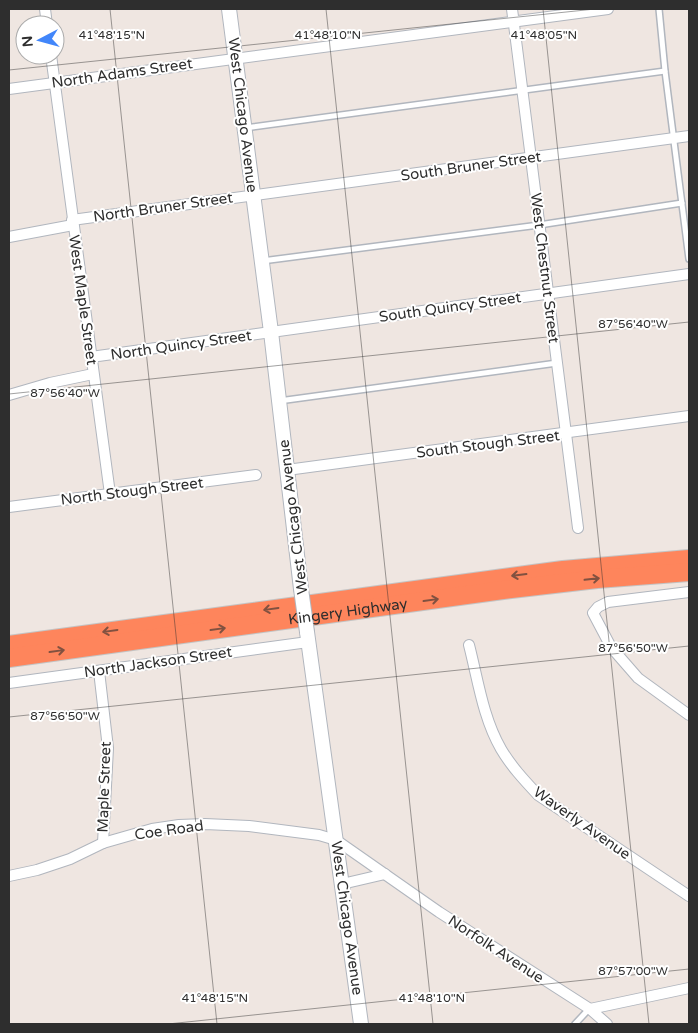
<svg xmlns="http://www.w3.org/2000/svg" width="698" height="1033" viewBox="0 0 698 1033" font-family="'Varela Round',sans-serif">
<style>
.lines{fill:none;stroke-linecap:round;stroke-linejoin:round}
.service-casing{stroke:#b1b6be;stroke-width:8}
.minor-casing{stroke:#b1b6be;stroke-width:12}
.secondary-casing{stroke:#b1b6be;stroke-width:16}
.motorway-casing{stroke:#c4c4c4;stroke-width:20}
.service{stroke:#fff;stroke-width:5}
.minor{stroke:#fff;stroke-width:10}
.secondary{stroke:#fff;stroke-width:14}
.motorway{stroke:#fe855c;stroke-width:18}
.secondary-bridge-casing{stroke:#b1b6be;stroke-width:16;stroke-linecap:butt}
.secondary-bridge{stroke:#fff;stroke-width:14}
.oneway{stroke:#815140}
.ticks{fill:none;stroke:#2e2e2e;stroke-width:1;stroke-opacity:0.45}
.labels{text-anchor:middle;stroke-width:4;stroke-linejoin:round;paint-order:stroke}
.street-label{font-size:15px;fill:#2e2e2e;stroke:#fff}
.ticks-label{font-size:12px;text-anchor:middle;fill:#2e2e2e;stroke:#fff;stroke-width:4;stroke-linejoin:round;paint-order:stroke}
</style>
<rect width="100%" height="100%" fill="#efe6e1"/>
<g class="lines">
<!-- service casing -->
<g class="service-casing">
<g id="service">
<path d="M659,9L665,71L689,259"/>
<path d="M245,128L665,71"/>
<path d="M262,261L539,225L682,203"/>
<path d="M279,401L557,363"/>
<path d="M575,1024L589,1009"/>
</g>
</g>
<!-- minor casing -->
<g class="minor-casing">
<g id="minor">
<path d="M45,9L47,25"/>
<path d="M512,9L578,528"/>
<path d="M51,55L110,494"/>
<path d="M9,89L608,9"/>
<path d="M72,220L689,136"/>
<path d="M9,237L73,225"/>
<path d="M91,357L689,274"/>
<path d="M9,395L50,383L93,374"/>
<path d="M287,470L689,416"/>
<path d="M9,507L256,475"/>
<path d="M689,592L608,602L598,607L593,613L611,647L638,678L689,715"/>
<path d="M469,645C478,680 483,718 501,749C511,766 524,780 538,795L689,896"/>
<path d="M99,671L108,748L103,843"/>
<path d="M9,683L308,642"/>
<path d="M9,876L37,870L70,859L103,843L152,829L179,825L205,824L249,826L319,835L336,840L439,912L590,1009L607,1024"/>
<path d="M342,884L385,874"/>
<path d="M590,1009L689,988"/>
</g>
</g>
<!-- secondary casing -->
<g class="secondary-casing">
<g id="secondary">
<path d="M229,9L271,332L301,589"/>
<path d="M307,632L361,1024"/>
</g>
</g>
<!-- motorway casing -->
<g class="motorway-casing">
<g id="motorway">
<path d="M9,645L563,570L689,559"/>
<path id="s1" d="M9,658L503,590L597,579L689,572"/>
</g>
</g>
<!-- service -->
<use href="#service" class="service"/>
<!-- minor -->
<use href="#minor" class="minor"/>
<!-- secondary -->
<use href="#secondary" class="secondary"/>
<!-- motorway -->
<use href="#motorway" class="motorway"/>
<!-- secondary-bridge casing -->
<g class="secondary-bridge-casing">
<path id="secondary-bridge" d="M301,589L307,632"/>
</g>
<!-- secondary-bridge -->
<use href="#secondary-bridge" class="secondary-bridge"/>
</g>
<!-- one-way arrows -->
<defs><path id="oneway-shaft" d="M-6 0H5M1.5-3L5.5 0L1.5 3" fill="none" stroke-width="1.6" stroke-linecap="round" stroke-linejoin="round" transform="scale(1.25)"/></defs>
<g class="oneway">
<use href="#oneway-shaft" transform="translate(519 575) rotate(173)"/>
<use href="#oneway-shaft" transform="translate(592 579) rotate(-6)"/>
<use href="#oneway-shaft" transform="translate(431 600) rotate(-8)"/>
<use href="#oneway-shaft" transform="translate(271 609) rotate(172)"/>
<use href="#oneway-shaft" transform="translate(218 629) rotate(-8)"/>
<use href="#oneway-shaft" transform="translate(110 631) rotate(172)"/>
<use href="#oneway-shaft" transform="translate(57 651) rotate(-8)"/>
</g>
<!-- ticks -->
<path class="ticks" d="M110,9L217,1024M326,9L433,1024M543,9L649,1024M9,70L595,9M9,394L689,322M9,717L689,646M168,1024L689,969"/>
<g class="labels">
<!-- street labels -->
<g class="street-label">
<text transform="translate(122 73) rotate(-8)" y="5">North Adams Street</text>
<text transform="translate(243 115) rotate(83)" y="5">West Chicago Avenue</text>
<text transform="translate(471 166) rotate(-8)" y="5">South Bruner Street</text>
<text transform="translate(163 207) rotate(-8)" y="5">North Bruner Street</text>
<text transform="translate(545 268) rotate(83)" y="5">West Chestnut Street</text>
<text transform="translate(83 300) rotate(82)" y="5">West Maple Street</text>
<text transform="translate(450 307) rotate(-8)" y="5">South Quincy Street</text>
<text transform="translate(181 345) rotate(-8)" y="5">North Quincy Street</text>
<text transform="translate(488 444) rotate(-7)" y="5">South Stough Street</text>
<text transform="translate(132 491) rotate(-7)" y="5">North Stough Street</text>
<text transform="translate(293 517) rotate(-97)" y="5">West Chicago Avenue</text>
<text dy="5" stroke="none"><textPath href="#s1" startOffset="342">Kingery Highway</textPath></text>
<text transform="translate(158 662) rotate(-8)" y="5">North Jackson Street</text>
<text transform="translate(104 787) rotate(-88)" y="5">Maple Street</text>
<text transform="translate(582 823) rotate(35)" y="5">Waverly Avenue</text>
<text transform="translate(169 830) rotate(-8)" y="5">Coe Road</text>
<text transform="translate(347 918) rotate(82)" y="5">West Chicago Avenue</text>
<text transform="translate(496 949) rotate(33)" y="5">Norfolk Avenue</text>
</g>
</g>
<g class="ticks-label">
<text x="112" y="39">41°48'15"N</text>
<text x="328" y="39">41°48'10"N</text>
<text x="544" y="39">41°48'05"N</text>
<text x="633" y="328">87°56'40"W</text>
<text x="65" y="397">87°56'40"W</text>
<text x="633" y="652">87°56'50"W</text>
<text x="65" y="720">87°56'50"W</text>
<text x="633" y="975">87°57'00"W</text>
<text x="215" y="1002">41°48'15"N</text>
<text x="432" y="1002">41°48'10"N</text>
</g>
<!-- border -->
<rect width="698" height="1033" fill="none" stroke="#2e2e2e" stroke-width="20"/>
<!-- north arrow -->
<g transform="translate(40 40) rotate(264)"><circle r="24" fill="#ffffff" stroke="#ababab"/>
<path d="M0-4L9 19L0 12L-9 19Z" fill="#4286fa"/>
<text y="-8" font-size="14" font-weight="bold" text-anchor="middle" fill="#2e2e2e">N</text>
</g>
</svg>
